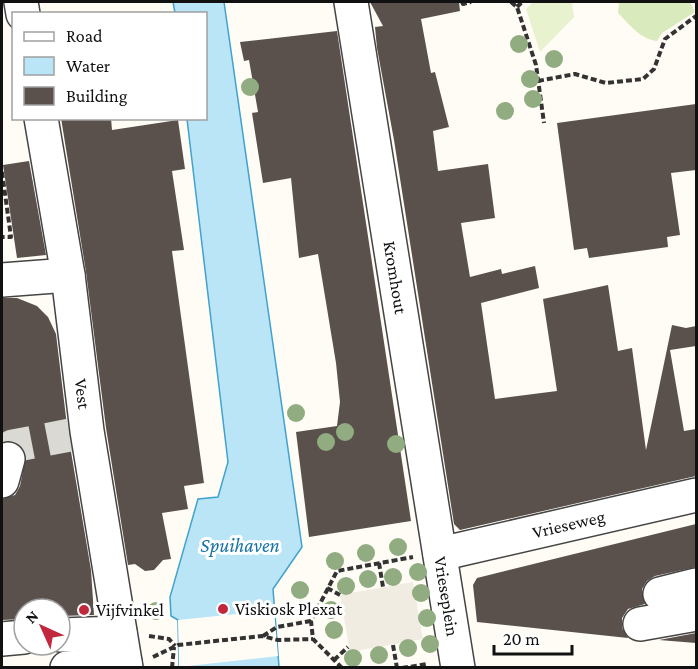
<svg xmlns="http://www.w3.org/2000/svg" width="698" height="669" viewBox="0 0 698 669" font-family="'Crimson Pro',serif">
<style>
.green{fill:#d9eabd}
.pitch{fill:#e9f2cf}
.plaza{fill:#f1ece2}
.water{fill:#b9e5f6;stroke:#40a2cd;stroke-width:1.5}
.pier{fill:#fffcf5}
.building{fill:#5a514d}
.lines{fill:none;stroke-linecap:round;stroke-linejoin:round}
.minor-tunnel{stroke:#dbd9d3;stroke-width:33;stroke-dasharray:33 16;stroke-linecap:butt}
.minor-casing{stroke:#444;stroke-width:36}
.path{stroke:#333;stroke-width:4;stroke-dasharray:6 3;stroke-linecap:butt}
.minor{stroke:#fff;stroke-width:33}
.tree{fill:#90ac80}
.poi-dot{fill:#c2283d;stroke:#fff;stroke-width:2}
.labels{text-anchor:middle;stroke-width:6;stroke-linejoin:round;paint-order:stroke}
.street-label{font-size:18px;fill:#111;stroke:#fff}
.poi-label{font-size:18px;fill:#111;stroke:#fff;text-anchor:start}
.water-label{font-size:20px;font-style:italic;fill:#1874a4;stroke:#fff}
</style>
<rect width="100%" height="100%" fill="#fffcf5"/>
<!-- green -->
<path class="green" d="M619,2H690L695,12L662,33L657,41C640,39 630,25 618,13Z"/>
<!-- pitch -->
<path class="pitch" d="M533,2H572L574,17L540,52L526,9Z"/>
<!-- plaza -->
<path class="plaza" d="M413,582L423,639L350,652L340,595Z"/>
<!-- water -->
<path class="water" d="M173,2H224L302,547L273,589L279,667H179L178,620L171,616L170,597L198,499L218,497L228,462L187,119L206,118V14L175,13Z"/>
<!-- pier -->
<path class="pier" d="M274,610L278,656L179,667L178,620Z"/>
<!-- building -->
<g class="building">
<path d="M370,2H459L460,11L421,19L431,73L435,72L449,127L433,131L438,171L488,164L495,218L461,223L470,277L501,269L502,274L535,266L539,288L481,303L495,399L557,391L543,299L608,285L618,351L632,348L646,450L672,325L686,328L696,326V346L670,350L684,431L696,429V476L460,530L454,524L394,140L377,48L375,27L383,26Z"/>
<path d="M337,31L411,521L309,537L296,432L337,426L340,402L336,363L318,254L299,258L291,178L263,183L252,113L258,112L249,60L244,61L240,42Z"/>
<path d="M696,104V170L671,173L680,235L667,237L668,247L589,258L587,248L574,250L557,123Z"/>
<path d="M61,118H111L112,130L178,120L185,169L172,171L184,250L172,251L204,483L184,486L188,509L162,513L171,559L163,560L154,570L145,571L135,564L128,565L106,428L86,272Z"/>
<path d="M29,161L46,255L17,258L3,165Z"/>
<path d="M2,298H17L37,306L48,317L56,334L68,434L91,570L94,615L60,616V609H24V619L2,620V499L15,495L20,486L26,455L22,446L13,441L2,442Z"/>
<path d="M696,524V567L655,576L647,581L642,589L645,604L628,609L622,618V628L628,638L477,622L473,585L477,578Z"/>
<path d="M696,633V643L659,640Z"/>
</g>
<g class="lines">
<!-- minor-tunnel -->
<path class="minor-tunnel" d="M8,459L13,446L70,435"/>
<!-- minor casing -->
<g class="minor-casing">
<g id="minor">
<path d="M21,2L23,14"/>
<path id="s1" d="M351,2L458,668"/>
<path id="s2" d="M41,118L68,275L87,431L126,668"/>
<path d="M2,280L68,275"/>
<path d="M2,481L8,459"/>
<path id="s3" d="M440,554L696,495"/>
<path d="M660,594L696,585"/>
<path d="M640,624L696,614"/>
<path d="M60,635L120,633"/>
<path d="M2,639L24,637"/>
<path d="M67,668L125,663"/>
</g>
</g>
<!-- path -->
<g class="path">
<path d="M462,2L463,4L471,2"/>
<path d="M511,2L517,7L536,65L544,123"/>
<path d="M517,7L522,2"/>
<path d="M538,81L575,74L606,83L643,79L654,69L665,39L696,16"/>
<path d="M2,172L11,237H2"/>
<path d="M379,563L383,587"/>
<path d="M327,588L340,595"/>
<path d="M149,636L169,639L175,646"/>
<path d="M263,636L277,627L311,621"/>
<path d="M393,645L397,668"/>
<path d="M153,657L178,645L262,636L278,640L313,639"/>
<path d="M334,660L348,647"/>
<path d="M172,668L174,647"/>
<path d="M342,668L313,639L311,621L337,571L413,557"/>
<path d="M402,668L428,664"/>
</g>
<!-- minor -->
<use href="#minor" class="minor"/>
</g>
<!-- trees -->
<g class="tree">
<circle cx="519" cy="44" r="9"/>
<circle cx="554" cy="59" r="9"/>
<circle cx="530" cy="79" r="9"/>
<circle cx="250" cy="87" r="9"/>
<circle cx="533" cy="99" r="9"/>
<circle cx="505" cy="111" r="9"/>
<circle cx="296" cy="413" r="9"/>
<circle cx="345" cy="432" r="9"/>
<circle cx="326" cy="442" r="9"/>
<circle cx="396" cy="444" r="9"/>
<circle cx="398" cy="547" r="9"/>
<circle cx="366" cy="553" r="9"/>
<circle cx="335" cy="561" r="9"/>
<circle cx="418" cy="572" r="9"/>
<circle cx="393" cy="577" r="9"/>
<circle cx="368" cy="579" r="9"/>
<circle cx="346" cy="586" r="9"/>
<circle cx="300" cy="590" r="9"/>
<circle cx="421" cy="593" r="9"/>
<circle cx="331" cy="610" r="9"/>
<circle cx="156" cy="611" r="9"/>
<circle cx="427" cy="618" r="9"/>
<circle cx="334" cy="630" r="9"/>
<circle cx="430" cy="644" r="9"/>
<circle cx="408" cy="648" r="9"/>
<circle cx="379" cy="655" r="9"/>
<circle cx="353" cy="658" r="9"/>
</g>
<!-- markers -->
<g class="poi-dot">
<circle cx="223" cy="609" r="6"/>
<circle cx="84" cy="610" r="6"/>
</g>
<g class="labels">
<!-- street labels -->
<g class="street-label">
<text dy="6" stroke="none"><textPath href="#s1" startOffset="279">Kromhout</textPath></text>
<text dy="6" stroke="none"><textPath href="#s2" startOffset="279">Vest</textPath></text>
<text dy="6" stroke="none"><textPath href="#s3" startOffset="132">Vrieseweg</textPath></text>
<text dy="6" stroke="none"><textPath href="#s1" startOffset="602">Vrieseplein</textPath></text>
</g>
<!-- poi labels -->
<g class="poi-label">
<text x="235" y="615">Viskiosk Plexat</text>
<text x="96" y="616">Vijfvinkel</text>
</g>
<!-- water labels -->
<g class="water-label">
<text x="240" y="552">Spuihaven</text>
</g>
</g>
<!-- border -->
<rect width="698" height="669" fill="none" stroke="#111111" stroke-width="6"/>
<!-- legend -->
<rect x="12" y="12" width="195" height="108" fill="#ffffff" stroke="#a0a0a0" stroke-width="1.5"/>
<rect x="24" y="32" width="30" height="9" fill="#ffffff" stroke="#a0a0a0" stroke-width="1.5"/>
<text x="66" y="42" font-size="18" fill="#111111">Road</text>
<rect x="24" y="57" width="30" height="18" fill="#b9e5f6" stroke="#a0a0a0" stroke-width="1.5"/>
<text x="66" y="72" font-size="18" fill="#111111">Water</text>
<rect x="24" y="87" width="30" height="18" fill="#5a514d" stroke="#a0a0a0" stroke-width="1.5"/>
<text x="66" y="102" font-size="18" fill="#111111">Building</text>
<!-- north arrow -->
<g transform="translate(42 627) rotate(315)"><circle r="28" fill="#ffffff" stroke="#a0a0a0" stroke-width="1.5"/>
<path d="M0-4.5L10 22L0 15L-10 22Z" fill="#c2283d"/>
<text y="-9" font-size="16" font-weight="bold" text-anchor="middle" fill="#111111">N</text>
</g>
<!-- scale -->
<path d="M494 645v9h78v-9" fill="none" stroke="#111111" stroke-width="3"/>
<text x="503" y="645" font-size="18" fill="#111111" stroke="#ffffff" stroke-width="4.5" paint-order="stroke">20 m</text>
</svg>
